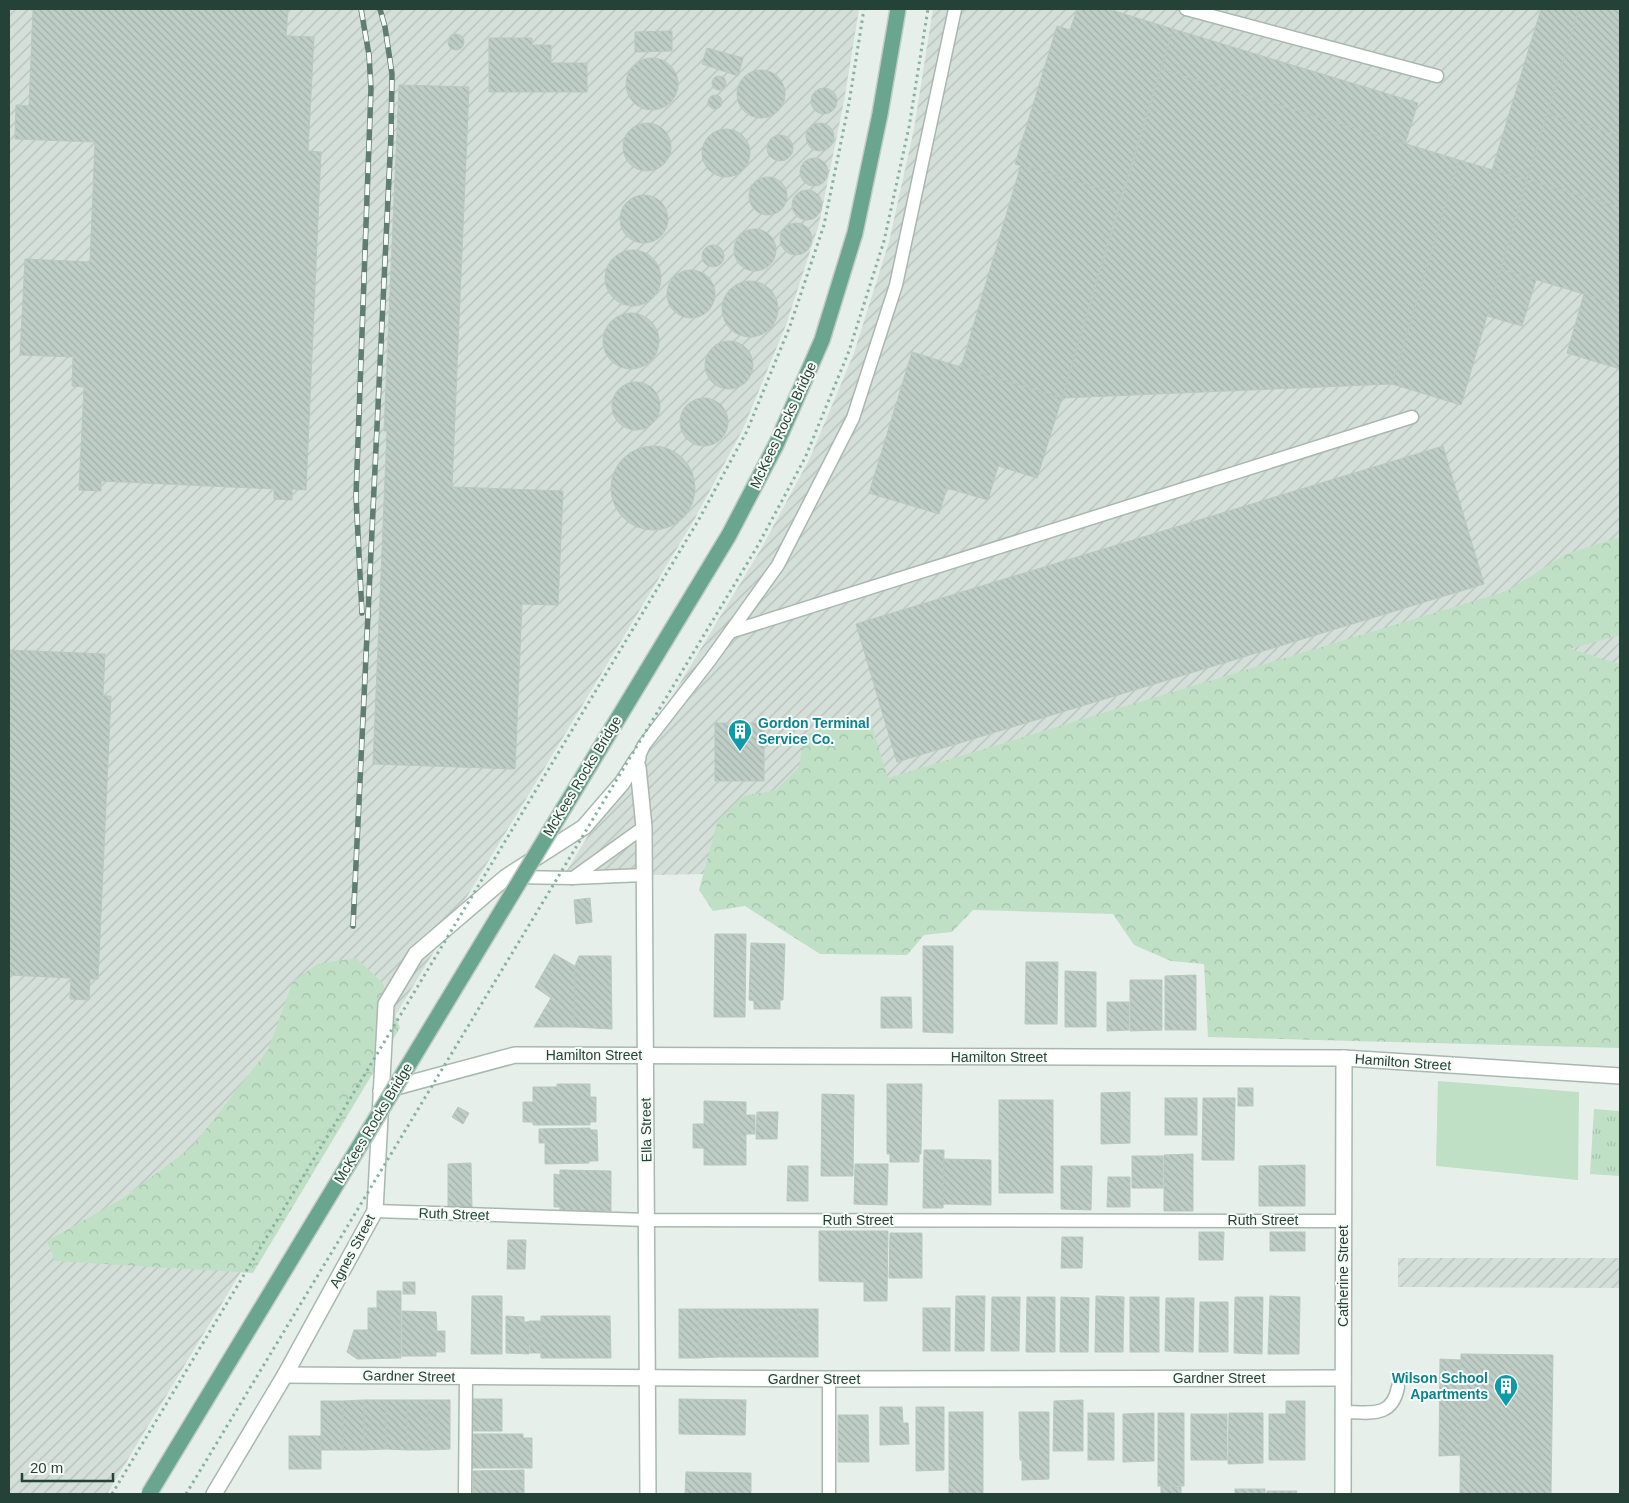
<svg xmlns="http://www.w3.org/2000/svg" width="1629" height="1503" viewBox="0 0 1629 1503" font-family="Helvetica,sans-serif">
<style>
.industrial{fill:url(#industrial-furrows)}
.forest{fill:url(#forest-crowns)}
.park{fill:url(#park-tufts)}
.pitch{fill:#bfe0c5}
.building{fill:url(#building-back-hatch);stroke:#b8c9c0}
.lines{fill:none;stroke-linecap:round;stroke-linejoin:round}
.lane-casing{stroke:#a8b8b1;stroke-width:15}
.street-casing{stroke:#a8b8b1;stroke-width:18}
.lane{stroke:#fff;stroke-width:12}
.street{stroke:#fff;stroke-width:15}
.rail-casing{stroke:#5f7d72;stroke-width:5.5}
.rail{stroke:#f7fbf8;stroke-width:4;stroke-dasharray:11;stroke-linecap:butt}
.primary-bridge-casing{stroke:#c2cac7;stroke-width:18;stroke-linecap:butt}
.path-bridge{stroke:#86b3a1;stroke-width:3;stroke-dasharray:2.5 4;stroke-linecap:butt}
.primary-bridge{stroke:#6aa590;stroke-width:15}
.labels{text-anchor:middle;stroke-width:4;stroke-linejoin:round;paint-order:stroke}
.street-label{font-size:14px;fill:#244237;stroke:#f7fbf8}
.culture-label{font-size:14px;font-weight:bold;fill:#0d838f;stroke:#f7fbf8;text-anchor:start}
</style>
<defs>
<pattern id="industrial-furrows" width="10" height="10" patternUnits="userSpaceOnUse" patternTransform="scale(1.25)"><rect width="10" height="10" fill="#d4dfd9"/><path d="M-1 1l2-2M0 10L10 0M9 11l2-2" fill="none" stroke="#b6c1bb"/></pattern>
<pattern id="forest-crowns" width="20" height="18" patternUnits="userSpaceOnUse" patternTransform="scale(1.25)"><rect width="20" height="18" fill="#bfe0c5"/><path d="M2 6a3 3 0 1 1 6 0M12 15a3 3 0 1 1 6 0" fill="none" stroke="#a4c1aa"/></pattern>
<pattern id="park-tufts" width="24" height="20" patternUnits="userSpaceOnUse" patternTransform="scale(1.25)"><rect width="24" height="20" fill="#bfe0c5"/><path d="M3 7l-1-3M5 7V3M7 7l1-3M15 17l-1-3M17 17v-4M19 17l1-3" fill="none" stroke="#a4c1aa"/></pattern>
<pattern id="building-back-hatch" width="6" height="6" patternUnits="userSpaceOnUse" patternTransform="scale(1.25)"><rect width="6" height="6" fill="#becdc5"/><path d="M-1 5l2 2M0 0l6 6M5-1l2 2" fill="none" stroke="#a3b1aa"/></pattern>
</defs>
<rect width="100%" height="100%" fill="#e6efea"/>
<!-- industrial -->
<g class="industrial">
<path d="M9,9H859L844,101L819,224L786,325L743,429L694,520L107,1494H9Z"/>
<path d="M933,9H1620V845L703,874L563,877L761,549L809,460L854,353L889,242L914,129Z"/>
<path d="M1398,1258H1620V1288L1398,1287Z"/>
</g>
<!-- forest -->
<g class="forest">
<path d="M1620,537V635L1570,649L1620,664V1048L1208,1037L1204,964L1171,961L1134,945L1113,914L973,910L952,932L924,935L907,955L820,954L745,906L713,911L699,890L718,820L744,796L776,790L799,767L804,736L829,725L872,726L888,778L1507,591L1566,554Z"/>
<path d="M356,958L382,982L400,1028L253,1273L55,1261L47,1241L122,1199L192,1147L268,1050L293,981L318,964Z"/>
</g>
<!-- park -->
<path class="park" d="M1594,1109L1620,1111V1176L1590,1174Z"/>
<!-- pitch -->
<path class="pitch" d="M1438,1081L1579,1092L1578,1180L1436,1166Z"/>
<!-- building -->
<g class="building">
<path d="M33,9H288L286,36L314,37L308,151L321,152L306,490L292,489V500L274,499V489L101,481V491L79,490L84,387L72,386L73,357L20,355L25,259L90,262L95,142L15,139L16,105L29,106Z"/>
<path d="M1077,9H1108L1173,29L1122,195L1015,164L1057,26L1070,30Z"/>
<path d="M1541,9H1579L1527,180L1492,170Z"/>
<path d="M1579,9H1620V136L1547,114Z"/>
<path d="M1173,29L1418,103L1405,144L1161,69Z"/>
<path d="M672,31V51L635,52V32Z"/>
<circle cx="456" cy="42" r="8"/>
<path d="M489,38H532V45H551V63H587V92H489Z"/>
<path d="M707,48L743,58L738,76L702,64Z"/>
<circle cx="652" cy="84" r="26"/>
<path d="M1161,69L1459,160L1392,384L1062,398Z"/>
<circle cx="761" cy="94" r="24"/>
<circle cx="719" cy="83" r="7"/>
<path d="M399,85L469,87L452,487L563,491L558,605L522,604L515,769L373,764L387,431H384Z"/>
<circle cx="824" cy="101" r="13"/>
<circle cx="715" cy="102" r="7"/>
<path d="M1547,114L1620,136V207L1527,180Z"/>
<circle cx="820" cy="137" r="14"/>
<circle cx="647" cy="147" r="24"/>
<circle cx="726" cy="153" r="24"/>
<circle cx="780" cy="148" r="13"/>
<circle cx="814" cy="172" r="14"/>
<path d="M1459,160L1527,180L1461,405L1392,384Z"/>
<path d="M1021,165L1122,195L1062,398L961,367Z"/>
<circle cx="768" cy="196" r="19"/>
<path d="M1527,180L1620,207V305L1501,269Z"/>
<circle cx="807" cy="205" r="15"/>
<circle cx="644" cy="219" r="24"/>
<circle cx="796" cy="239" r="16"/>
<circle cx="755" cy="250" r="21"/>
<circle cx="713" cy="256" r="11"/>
<circle cx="633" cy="278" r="28"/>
<path d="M1501,269L1536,280L1522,326L1487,316Z"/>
<circle cx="691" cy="294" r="24"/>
<circle cx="750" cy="309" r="28"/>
<path d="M1584,294L1620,305V369L1567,353Z"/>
<circle cx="631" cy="341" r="28"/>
<circle cx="729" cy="365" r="24"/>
<path d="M912,352L1062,398L1037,478L998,466L988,500L947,488L939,514L869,493Z"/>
<circle cx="636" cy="406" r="24"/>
<circle cx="704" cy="422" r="24"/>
<path d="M1443,446L1484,584L897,762L856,624Z"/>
<circle cx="653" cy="488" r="42"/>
<path d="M9,650L105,654L103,696H111L98,979H90L89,1000L70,999L71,978L9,975Z"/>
<rect x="715" y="723" width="49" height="58"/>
<path d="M590,898L592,922L576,924L574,900Z"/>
<path d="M715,934H746L745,1017H714Z"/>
<path d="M751,943L785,944L783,1000H780V1009H754V1001L749,1000Z"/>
<path d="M923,946H953V1033L923,1032Z"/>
<path d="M554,954L575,966L574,1027H534L551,998L535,987Z"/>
<path d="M579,956H611L612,1029L574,1027L575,966Z"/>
<path d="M1026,962H1058L1057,1024H1025Z"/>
<path d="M1065,971L1096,972V1027H1065Z"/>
<path d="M1196,975V1030H1165V976Z"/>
<path d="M1130,980H1162V1030L1130,1031Z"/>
<path d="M881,997H911L912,1028H881Z"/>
<path d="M1107,1002H1129V1030L1107,1031Z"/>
<path d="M557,1084H590V1097H596V1122H590V1125H533V1122H523V1102H533V1087H557Z"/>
<path d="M887,1084H922L921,1154H919V1162H890V1154H887Z"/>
<rect x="1238" y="1088" width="15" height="18"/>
<path d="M1130,1092V1143L1101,1144V1093Z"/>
<path d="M822,1094L854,1095L853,1176H821Z"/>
<rect x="1165" y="1098" width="32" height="37"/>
<path d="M1203,1098H1235L1234,1160H1202Z"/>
<rect x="999" y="1100" width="54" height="93"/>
<path d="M704,1101L746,1102V1115H755V1134H746V1165H704V1148H693V1124H704Z"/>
<path d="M458,1107L469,1113L463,1124L452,1117Z"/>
<path d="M757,1112H778L777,1139H756Z"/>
<path d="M590,1128V1130H597L598,1161H589V1163L545,1164V1143H539V1129Z"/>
<path d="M924,1150H944L943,1208H923Z"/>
<path d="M1193,1154V1211H1164V1155Z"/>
<rect x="1132" y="1156" width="31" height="32"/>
<path d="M944,1159L991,1160V1205L943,1204Z"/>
<path d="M471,1163L472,1210H448V1164Z"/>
<path d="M855,1164H888L887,1205L854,1204Z"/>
<path d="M1305,1165V1206H1259V1166Z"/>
<path d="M788,1166H808V1201H787Z"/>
<path d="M1061,1166H1092L1091,1210L1061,1209Z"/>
<path d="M560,1170L611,1171V1211H560V1207H554V1174L560,1175Z"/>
<path d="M1108,1177H1130V1207H1107Z"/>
<path d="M819,1231H888L887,1301H864V1282L819,1281Z"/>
<path d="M1199,1232H1224L1223,1260H1199Z"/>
<rect x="1270" y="1232" width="35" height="19"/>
<path d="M890,1233H922V1278H889Z"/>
<path d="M1062,1237H1083L1082,1268H1061Z"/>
<path d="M508,1240H526L525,1269H507Z"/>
<rect x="403" y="1282" width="12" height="12"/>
<path d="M377,1291H401V1358L357,1359L347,1352L354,1330H368V1308H377Z"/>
<path d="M472,1296H502V1354H471Z"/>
<path d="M956,1296H985L984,1351H955Z"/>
<path d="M1096,1296L1124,1297L1123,1352H1095Z"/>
<path d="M1270,1296L1300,1297L1299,1354H1268Z"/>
<path d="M992,1297H1020L1019,1351H991Z"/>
<path d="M1027,1297H1055V1352H1026Z"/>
<path d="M1061,1297L1089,1298L1088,1352H1060Z"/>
<rect x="1130" y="1297" width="29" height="55"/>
<path d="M1235,1297H1263L1262,1354L1234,1353Z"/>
<path d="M1166,1298H1194L1193,1352L1165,1351Z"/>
<path d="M1200,1302H1228V1352H1199Z"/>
<rect x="923" y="1308" width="27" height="43"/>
<rect x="679" y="1309" width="20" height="49"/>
<path d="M699,1309H719V1357L699,1358Z"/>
<path d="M719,1309H739L738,1357H719Z"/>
<path d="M739,1309H759L758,1357H738Z"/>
<path d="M759,1309H778V1357H758Z"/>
<rect x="778" y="1309" width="20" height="48"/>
<rect x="798" y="1309" width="20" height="48"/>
<path d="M402,1311L436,1312L437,1331H445V1352H436V1356H402Z"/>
<path d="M506,1316L524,1317V1322H529V1354L506,1353Z"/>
<path d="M541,1316H610L611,1358H541Z"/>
<path d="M529,1321H541V1353H530Z"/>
<path d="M1461,1354L1553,1355L1551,1494H1460Z"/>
<path d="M1440,1359L1461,1360L1460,1455L1439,1456Z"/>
<rect x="472" y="1399" width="30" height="32"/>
<path d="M679,1399L746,1400L745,1435L679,1434Z"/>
<path d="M364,1400V1450H343V1401Z"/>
<path d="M364,1400H386V1449L364,1450Z"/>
<path d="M386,1400H407V1450L386,1449Z"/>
<rect x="407" y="1400" width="21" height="50"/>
<path d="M428,1400H450V1449L428,1450Z"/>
<path d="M1083,1400V1451H1053L1054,1401Z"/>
<rect x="321" y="1401" width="22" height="49"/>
<path d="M1286,1401H1305V1460H1269V1414H1286Z"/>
<path d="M880,1407H902L903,1423H908L909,1444L880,1445Z"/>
<path d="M916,1407H944V1470L916,1471Z"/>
<rect x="949" y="1412" width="34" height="82"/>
<path d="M1019,1412H1049V1479L1022,1480V1460H1020Z"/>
<rect x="1088" y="1413" width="26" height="47"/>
<path d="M1154,1413V1461L1123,1462V1414Z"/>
<rect x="1158" y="1413" width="26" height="73"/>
<path d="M1229,1413H1263V1463L1228,1464Z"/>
<rect x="1191" y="1414" width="36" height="46"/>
<path d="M838,1415H868L869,1462H838Z"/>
<path d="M472,1434H523V1438H532V1468H472Z"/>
<rect x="289" y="1436" width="32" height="33"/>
<path d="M524,1470V1494H473V1471Z"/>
<path d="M686,1472L751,1473V1494H685Z"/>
<path d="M1161,1486L1181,1487V1494H1161Z"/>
<rect x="1235" y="1489" width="30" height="5"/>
<path d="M1267,1491H1297L1296,1494H1267Z"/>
</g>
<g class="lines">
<!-- lane casing -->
<g class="lane-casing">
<g id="lane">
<path d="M1186,9L1437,76"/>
<path d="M730,632L1412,417"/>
<path d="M638,767V758L644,745L710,660L778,565L853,418L896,285L955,9"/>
<path d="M514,877L572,878L644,875"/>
<path d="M573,878L644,827"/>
<path d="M375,1211L647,1220L1343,1221"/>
<path d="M829,1379V1494"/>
<path d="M1343,1412C1369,1412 1392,1419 1398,1387"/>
<path d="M465,1494L466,1377"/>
</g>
</g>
<!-- street casing -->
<g class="street-casing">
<g id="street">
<path d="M638,767L644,827L648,1494"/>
<path d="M381,1091L515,1055L1344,1058L1620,1076"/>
<path d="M285,1375L829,1379L1343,1378"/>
<path d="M214,1494L285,1375L375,1211L386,1004L416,954L506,877L584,827L622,783L638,758"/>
<path d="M1343,1494L1344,1058"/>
</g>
</g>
<!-- lane -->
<use href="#lane" class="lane"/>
<!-- street -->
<use href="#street" class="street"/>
<!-- rail casing -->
<g class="rail-casing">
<g id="rail">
<path d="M361,9L369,55L371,89L356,496L362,613"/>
<path d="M353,926L391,136L392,74L385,27L380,9"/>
</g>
</g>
<!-- rail -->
<use href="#rail" class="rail"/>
<!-- primary-bridge casing -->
<g class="primary-bridge-casing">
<path id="primary-bridge" d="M149,1494L729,535L776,445L822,340L855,233L880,114L898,9"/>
</g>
<!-- path-bridge -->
<g class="path-bridge">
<path d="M112,1494L698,521L747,431L790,326L824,225L849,103L864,9"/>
<path d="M186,1494L757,547L805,458L849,351L884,241L909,127L928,9"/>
</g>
<!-- primary-bridge -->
<use href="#primary-bridge" class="primary-bridge"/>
</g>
<!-- icons -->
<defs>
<g id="building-pin" transform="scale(1.25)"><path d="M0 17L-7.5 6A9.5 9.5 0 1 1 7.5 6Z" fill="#0f9aa8" stroke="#f7fbf8"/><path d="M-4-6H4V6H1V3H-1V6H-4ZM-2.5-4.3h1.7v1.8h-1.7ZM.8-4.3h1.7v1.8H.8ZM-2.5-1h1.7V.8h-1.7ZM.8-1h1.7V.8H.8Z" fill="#fff"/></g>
</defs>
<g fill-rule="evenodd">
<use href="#building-pin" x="740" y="731"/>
<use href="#building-pin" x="1506" y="1386"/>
</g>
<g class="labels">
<!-- street labels -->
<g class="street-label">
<text transform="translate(783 425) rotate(-65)" y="5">McKees Rocks Bridge</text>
<text transform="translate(582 776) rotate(-59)" y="5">McKees Rocks Bridge</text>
<text x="594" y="1060">Hamilton Street</text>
<text x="999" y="1062">Hamilton Street</text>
<text transform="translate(1403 1062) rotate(4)" y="5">Hamilton Street</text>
<text transform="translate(373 1123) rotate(-59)" y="5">McKees Rocks Bridge</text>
<text transform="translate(646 1130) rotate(-91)" y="5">Ella Street</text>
<text transform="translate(454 1214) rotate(2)" y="5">Ruth Street</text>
<text x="858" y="1225">Ruth Street</text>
<text x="1263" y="1225">Ruth Street</text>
<text transform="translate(352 1251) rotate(-62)" y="5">Agnes Street</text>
<text transform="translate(1343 1276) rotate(-90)" y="5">Catherine Street</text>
<text transform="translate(409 1376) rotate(1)" y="5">Gardner Street</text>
<text x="1219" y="1383">Gardner Street</text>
<text x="814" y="1384">Gardner Street</text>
</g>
<!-- culture labels -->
<g class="culture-label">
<text x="758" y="728">Gordon Terminal<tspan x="758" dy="16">Service Co.</tspan></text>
<text x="1488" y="1383" text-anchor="end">Wilson School<tspan x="1488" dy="16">Apartments</tspan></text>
</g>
</g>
<!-- border -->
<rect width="1629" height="1503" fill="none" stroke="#244237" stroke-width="20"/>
<!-- scale -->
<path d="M22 1473v8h91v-8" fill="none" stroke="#244237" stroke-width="2.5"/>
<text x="30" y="1473" font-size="15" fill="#244237" stroke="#f7fbf8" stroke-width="4" paint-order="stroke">20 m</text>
</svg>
